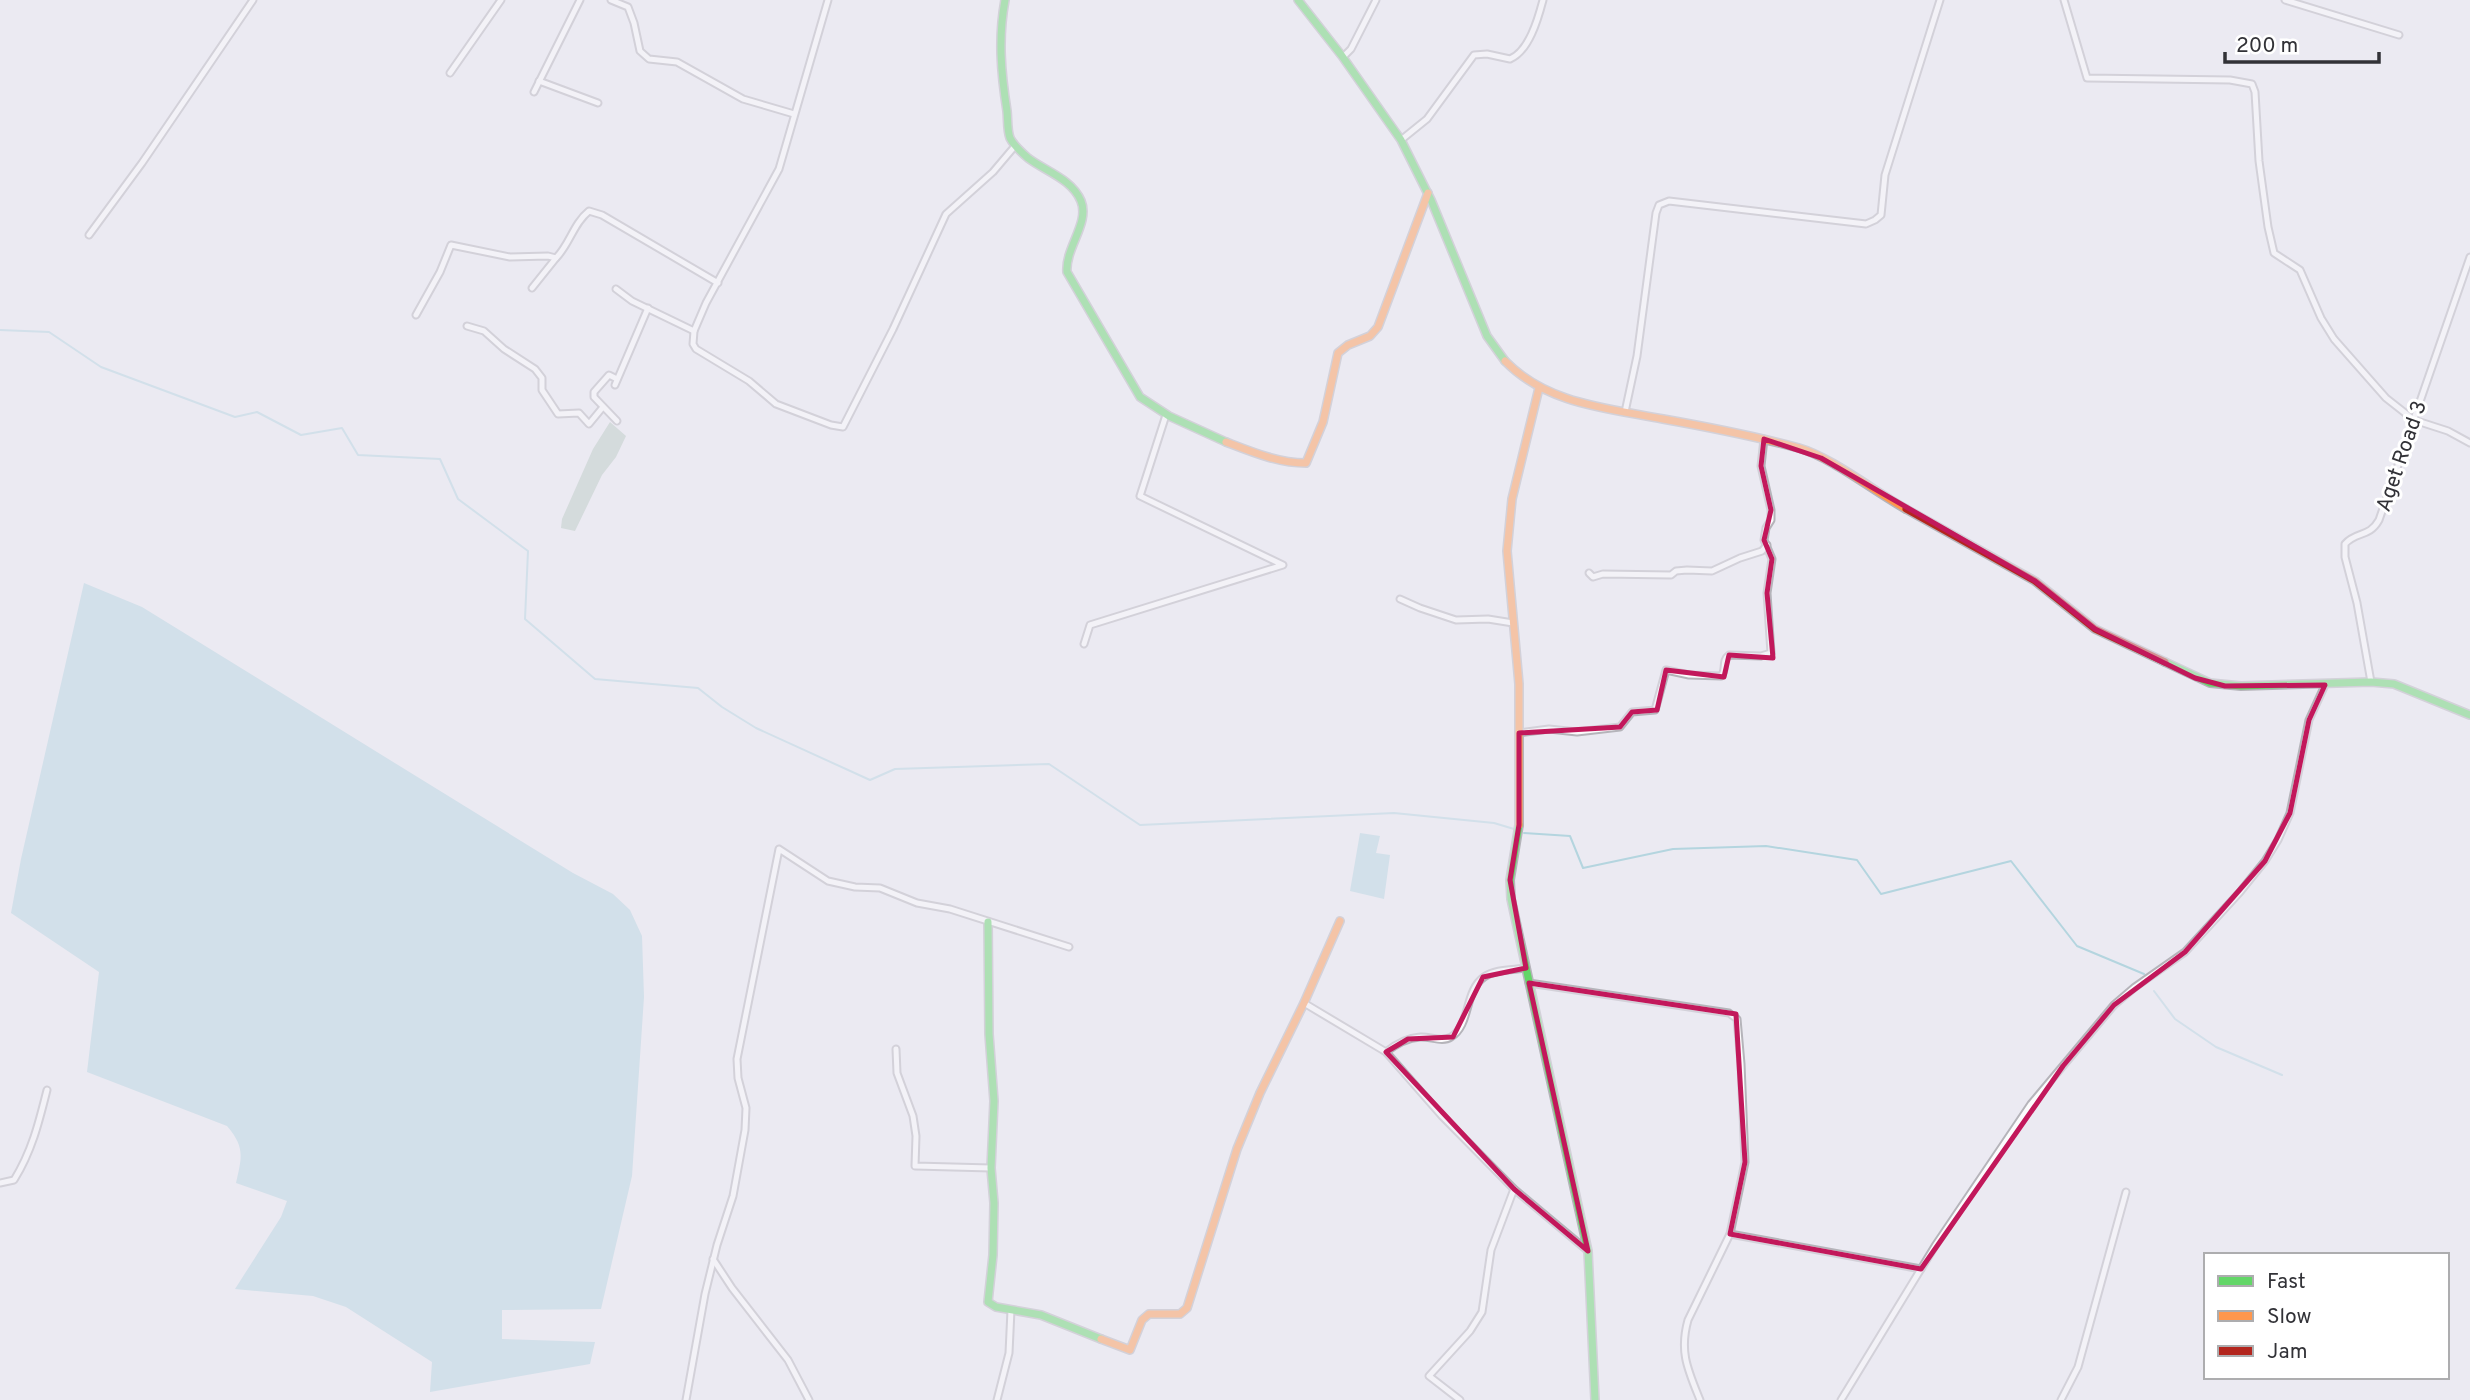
<svg xmlns="http://www.w3.org/2000/svg" width="2470" height="1400" viewBox="0 0 2470 1400" font-family="Overpass,sans-serif">
<style>
.forest{fill:#b8cac0}
.water{fill:#b4d5df}
.lines{fill:none;stroke-linecap:round;stroke-linejoin:round}
.stream{stroke:#b4d5df;stroke-width:2}
.street-casing{stroke:#b5b4ba;stroke-width:9}
.fast-casing{stroke:#b5b4ba;stroke-width:10}
.slow-casing{stroke:#b5b4ba;stroke-width:10}
.jam-casing{stroke:#b5b4ba;stroke-width:10}
.street{stroke:#fcfcfd;stroke-width:5}
.fast{stroke:#63d668;stroke-width:7}
.slow{stroke:#ff974d;stroke-width:7}
.jam{stroke:#b3261e;stroke-width:7}
.marked{fill:none;stroke:#c2185b;stroke-width:5;stroke-linejoin:round}
.labels{text-anchor:middle;stroke-width:6;stroke-linejoin:round;paint-order:stroke}
.street-label{font-size:21px;fill:#323237;stroke:#fff}
</style>
<rect width="100%" height="100%" fill="#ebeaf2"/>
<!-- forest -->
<path class="forest" d="M610,422L626,436L616,457L602,475L575,531L561,528L562,519L593,449Z"/>
<!-- water -->
<g class="water">
<path d="M84,583L142,607L573,873L613,894L630,910L642,936L644,997L632,1176L601,1309L502,1310V1339L595,1342L590,1364L430,1392L432,1362L346,1307L313,1296L235,1289L281,1217L287,1201L236,1183C242,1157 245,1147 227,1126L87,1072L99,972L11,913L21,859Z"/>
<path d="M1360,833L1380,836L1376,853L1390,855L1384,899L1350,891Z"/>
</g>
<g class="lines">
<!-- stream -->
<g class="stream">
<path d="M0,330L49,332L101,367L235,417L257,412L301,435L342,428L358,455L440,459L458,499L528,551L525,619L595,679L698,688L722,707L756,728L870,780L895,769L1049,764L1140,825L1394,813L1494,823L1514,829"/>
<path d="M1524,833L1570,836L1583,868L1673,849L1766,846L1857,860L1881,894L2011,861L2077,946L2144,974"/>
<path d="M2154,991L2175,1019L2216,1047L2282,1075"/>
</g>
<!-- street casing -->
<g class="street-casing">
<g id="street">
<path d="M611,0L628,7L634,23L640,51L649,59L677,62L743,99L794,114"/>
<path d="M828,0L779,169L706,303L694,331L693,344L696,349L749,381L776,404L831,425L843,427L893,329L946,214L993,172L1015,146"/>
<path d="M2064,0L2087,78L2230,80L2252,84L2255,92L2259,161L2268,227L2274,253L2300,270L2321,318L2334,339L2386,398L2414,420L2448,431L2470,443"/>
<path d="M2285,0L2399,35"/>
<path d="M1343,57L1351,49L1376,0"/>
<path d="M450,73L501,0"/>
<path d="M539,81L598,103"/>
<path d="M534,92L580,0"/>
<path d="M1401,140L1427,119L1474,55L1487,54L1510,59C1529,51 1538,19 1543,0"/>
<path d="M89,235L142,163L253,0"/>
<path d="M532,288L556,258"/>
<path d="M616,289L632,301L694,331"/>
<path d="M416,315L440,272L451,245L510,257L548,256L556,258C570,244 573,224 589,211L602,215L718,283"/>
<path d="M467,326L484,331L504,349L535,369L542,378V390L558,414L579,413L589,424L603,407"/>
<path d="M617,379L609,375L594,392V397L617,421"/>
<path d="M615,385L648,308"/>
<path d="M1625,412L1637,356L1656,213L1659,205L1669,201L1866,224L1875,220L1881,215L1885,175L1940,0"/>
<path d="M1589,573L1593,577L1603,574L1671,575L1676,571L1687,570L1712,571L1740,558L1762,551L1767,545"/>
<path d="M1400,599L1420,608L1456,620L1488,619L1513,623"/>
<path d="M1084,644L1090,625L1283,565L1140,496L1166,415"/>
<path d="M2371,682L2357,603L2345,557V544C2356,531 2369,538 2379,520L2470,257"/>
<path d="M1519,733L1549,729L1577,732L1620,727L1632,712L1655,710L1666,670L1689,675L1721,676C1727,670 1721,661 1729,655L1761,656L1771,653L1767,593L1772,559L1764,540L1766,528L1771,520V510L1761,466L1764,439"/>
<path d="M1529,983L1729,1013L1737,1019L1741,1064L1745,1162L1730,1234L1688,1320C1679,1352 1688,1370 1700,1400"/>
<path d="M1304,1003L1386,1052L1442,1116L1514,1189L1588,1251"/>
<path d="M896,1049L897,1073L913,1116L916,1136L915,1166L991,1168"/>
<path d="M1386,1052C1396,1044 1406,1038 1420,1037C1430,1036 1442,1043 1451,1037C1471,1025 1464,991 1484,977C1495,969 1514,970 1526,968"/>
<path d="M0,1183L14,1180C32,1151 39,1122 47,1090"/>
<path d="M1730,1234L1921,1269"/>
<path d="M713,1259L732,1288L788,1360L809,1400"/>
<path d="M686,1400L705,1294L717,1245L733,1196L745,1130L746,1108L738,1078L737,1059L779,849L828,881L855,887L880,888L917,903L950,909L1069,947"/>
<path d="M997,1400L1009,1353L1011,1310"/>
<path d="M1460,1400L1429,1376L1470,1331L1482,1312L1491,1250L1514,1189"/>
<path d="M1841,1400L1935,1246L2031,1104L2114,1005L2135,987L2185,952L2240,892L2265,861L2278,840L2290,813L2309,720L2325,685"/>
<path d="M2061,1400L2078,1367L2126,1192"/>
</g>
</g>
<!-- fast casing -->
<g class="fast-casing">
<g id="fast">
<path d="M1005,0C998,38 1001,73 1007,111C1008,120 1007,130 1010,138C1014,146 1021,152 1028,158C1045,171 1072,179 1081,201C1090,223 1065,248 1067,272L1140,397L1169,416L1226,442"/>
<path d="M1298,0L1342,56L1401,140L1431,200L1487,336L1505,361"/>
<path d="M2165,662L2210,683L2241,686L2371,682L2394,684L2470,715"/>
<path d="M1519,825L1510,880L1511,899L1588,1251L1595,1400"/>
<path d="M988,922L989,1034L994,1101L991,1168L994,1203L993,1255L988,1302L996,1307L1041,1315L1101,1339"/>
</g>
</g>
<!-- slow casing -->
<g class="slow-casing">
<g id="slow">
<path d="M1505,361C1547,404 1606,408 1663,419C1708,427 1754,436 1799,448C1831,457 1875,492 1906,509"/>
<path d="M1226,442C1252,452 1278,463 1306,463L1323,422L1338,353L1348,345L1370,336L1378,327L1428,193"/>
<path d="M1519,825V684L1507,551L1512,499L1539,388"/>
<path d="M1101,1339L1130,1350L1142,1320L1149,1314H1180L1187,1308L1237,1149L1260,1093L1304,1003L1340,921"/>
</g>
</g>
<!-- jam casing -->
<g class="jam-casing">
<path id="jam" d="M1906,509L2035,581L2095,629L2165,662"/>
</g>
<!-- street -->
<use href="#street" class="street"/>
<!-- fast -->
<use href="#fast" class="fast"/>
<!-- slow -->
<use href="#slow" class="slow"/>
<!-- jam -->
<use href="#jam" class="jam"/>
</g>
<!-- marked area -->
<path d="M0 0H2470V1400H0ZM1764,439L1821,458L2035,581L2095,629L2195,678L2225,686L2325,685L2309,720L2290,813L2265,861L2185,952L2114,1005L2063,1066L1921,1269L1730,1234L1745,1162L1736,1014L1529,983L1588,1251L1514,1189L1386,1052L1408,1039L1453,1037L1483,977L1526,968L1510,880L1519,825V733L1620,727L1632,712L1657,710L1666,670L1724,677L1729,655L1773,658L1767,593L1772,559L1764,540L1771,510L1761,466Z" fill="#ebeaf2" fill-opacity=".55" fill-rule="evenodd"/>
<path class="marked" d="M1764,439L1821,458L2035,581L2095,629L2195,678L2225,686L2325,685L2309,720L2290,813L2265,861L2185,952L2114,1005L2063,1066L1921,1269L1730,1234L1745,1162L1736,1014L1529,983L1588,1251L1514,1189L1386,1052L1408,1039L1453,1037L1483,977L1526,968L1510,880L1519,825V733L1620,727L1632,712L1657,710L1666,670L1724,677L1729,655L1773,658L1767,593L1772,559L1764,540L1771,510L1761,466Z"/>
<g class="labels">
<!-- street labels -->
<g class="street-label">
<text transform="translate(2401 456) rotate(-71)" y="7">Aget Road 3</text>
</g>
</g>
<!-- legend -->
<rect x="2204" y="1253" width="245" height="126" fill="#ffffff" stroke="#adadaf" stroke-width="2"/>
<rect x="2218" y="1276" width="35" height="10" fill="#63d668" stroke="#adadaf" stroke-width="2"/>
<text x="2267" y="1288" font-size="21" fill="#323237">Fast</text>
<rect x="2218" y="1311" width="35" height="10" fill="#ff974d" stroke="#adadaf" stroke-width="2"/>
<text x="2267" y="1323" font-size="21" fill="#323237">Slow</text>
<rect x="2218" y="1346" width="35" height="10" fill="#b3261e" stroke="#adadaf" stroke-width="2"/>
<text x="2267" y="1358" font-size="21" fill="#323237">Jam</text>
<!-- scale -->
<path d="M2225 52v10h154v-10" fill="none" stroke="#323237" stroke-width="3.5"/>
<text x="2236" y="52" font-size="21" fill="#323237" stroke="#ffffff" stroke-width="5" paint-order="stroke">200 m</text>
</svg>
